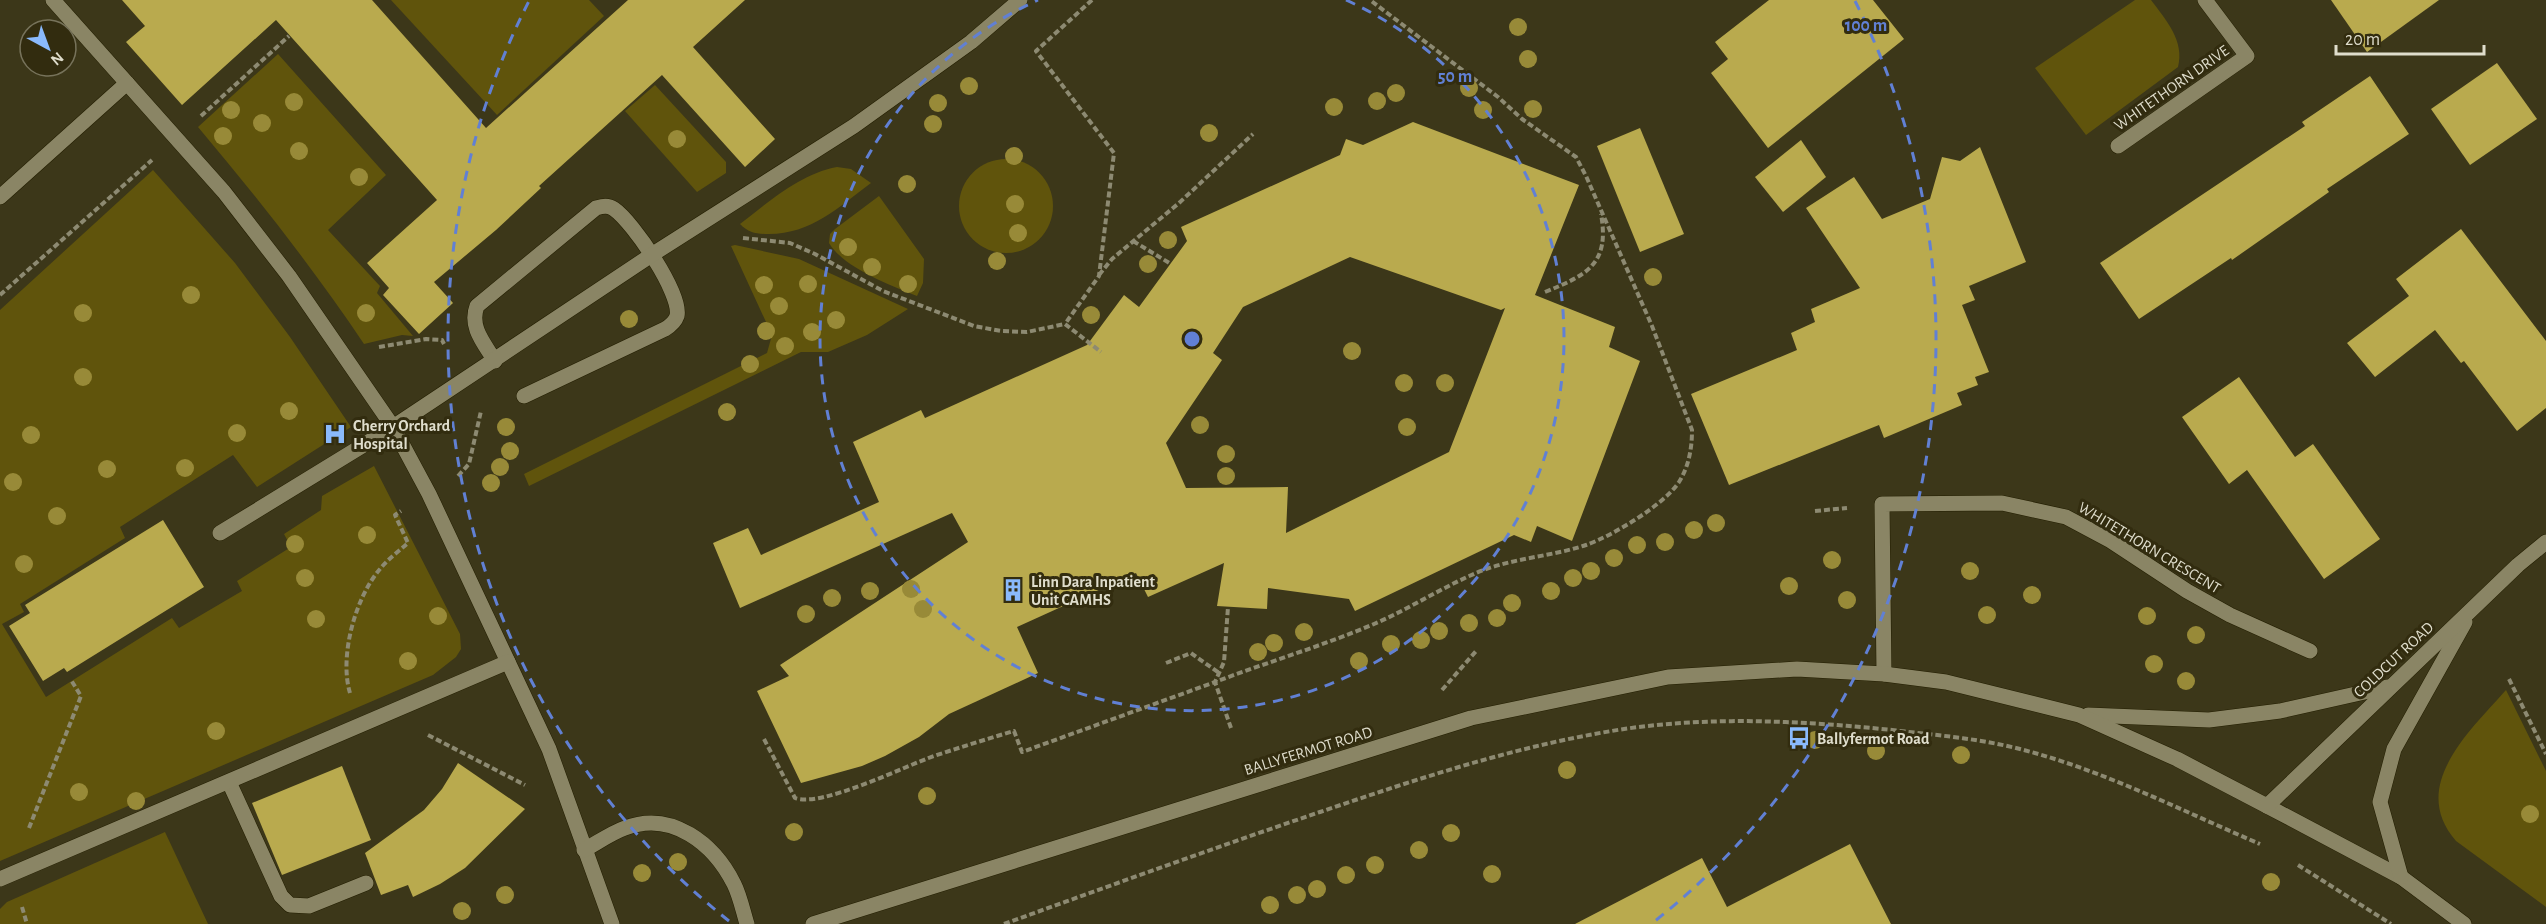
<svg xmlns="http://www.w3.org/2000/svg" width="2546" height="924" viewBox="0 0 2546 924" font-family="'Alegreya Sans',sans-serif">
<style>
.green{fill:#60540c}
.building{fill:#b9aa4e;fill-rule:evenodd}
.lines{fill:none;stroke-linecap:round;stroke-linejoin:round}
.service-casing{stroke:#231e01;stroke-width:16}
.minor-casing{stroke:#231e01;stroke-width:16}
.tertiary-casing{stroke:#231e01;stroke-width:16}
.secondary-casing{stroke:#231e01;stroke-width:16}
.path{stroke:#8d8a72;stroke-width:4;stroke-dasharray:6 3;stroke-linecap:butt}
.service{stroke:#8a8565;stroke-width:15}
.minor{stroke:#8a8565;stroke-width:15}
.tertiary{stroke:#8a8565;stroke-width:15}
.secondary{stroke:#8a8565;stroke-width:15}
.tree{fill:#988a38}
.ring{fill:none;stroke:#6180d4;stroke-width:3;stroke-dasharray:10 8}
.labels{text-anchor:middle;stroke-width:6;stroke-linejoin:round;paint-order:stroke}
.street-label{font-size:16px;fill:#dfddcc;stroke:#322c0f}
.poi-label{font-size:16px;font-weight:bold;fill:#dfddcc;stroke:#322c0f;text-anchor:start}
.centre{fill:#6180d4;stroke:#322c0f;stroke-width:3}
.ring-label{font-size:18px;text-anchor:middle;font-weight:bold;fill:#6180d4;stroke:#322c0f;stroke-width:6;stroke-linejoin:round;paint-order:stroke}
</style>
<rect width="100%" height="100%" fill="#3c3719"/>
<!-- green -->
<g class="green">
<path d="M391,0H589L604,16L497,115Z"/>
<path d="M2135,0H2151C2166,20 2185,41 2178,67L2086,135L2035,68Z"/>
<path d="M278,54L386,175L328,230L380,286L377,293L413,336L402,335L364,344C313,268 257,197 198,127Z"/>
<path d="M655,85L726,162V173L697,192L625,111Z"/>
<circle cx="1006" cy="206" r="47"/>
<path d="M837,167L851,169L871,183C839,207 811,234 769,234C756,234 749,233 740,224C770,201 800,174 837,167Z"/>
<path d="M153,170L235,263L290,337L351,427L257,487L233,455L120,527L125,538L20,604L24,612L2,624L46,697L172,618L179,628L242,591L237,581L291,547L284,534L321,510L322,496L374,466L460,634L461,649L456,657L433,675L0,861V310Z"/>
<path d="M879,196L924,259L923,283L917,296C890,285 844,268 829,243L830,234L835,229Z"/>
<path d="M735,245L799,259L908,309L867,335L828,352H801L529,486L524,474L767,353L772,335L731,246Z"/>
<path d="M2506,690L2546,771V907L2456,841C2408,786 2470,731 2506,690Z"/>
<path d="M165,832L208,924H0V909L7,902Z"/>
</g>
<!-- building -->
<g class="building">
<path d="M122,0H372L486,128L628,0H745L693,47L775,139L745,167L662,75L539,186L541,188L496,230L434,282L453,303L419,334L383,295L389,288L367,263L437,200L276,20L182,105L126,42L145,26Z"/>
<path d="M1769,0H1873L1904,39L1768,148L1711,73L1728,59L1715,42Z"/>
<path d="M2331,0H2439L2367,52Z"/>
<path d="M2497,63L2537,119L2470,165L2431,109Z"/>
<path d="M2370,76L2409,134L2327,189L2329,192L2232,260L2231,258L2139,319L2100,263L2305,126L2302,122Z"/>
<path d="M1413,122L1579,185L1535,295L1615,327L1609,347L1640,361L1572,541L1537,526L1531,542L1514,535L1355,611L1349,599L1268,588L1267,609L1217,606L1224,563L1148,597L1136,573L1017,627L1038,673L949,714L919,737L885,756L862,766L801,783L757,691L789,676L780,665L968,542L952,513L740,608L713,543L748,528L761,555L879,502L853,442L921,410L925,418L1087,345L1124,295L1139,307L1187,241L1181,227L1340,155L1346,139L1363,145ZM1350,257L1501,310L1505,308L1449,452L1286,533L1288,487L1186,488L1166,443L1222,360L1213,353L1243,307Z"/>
<path d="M1640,128L1684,234L1640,252L1597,146Z"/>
<path d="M1801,140L1826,177L1783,212L1755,177Z"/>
<path d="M1980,147L2026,262L1969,286L1975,300L1962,305L1989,372L1975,377L1978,385L1957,393L1962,405L1884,438L1879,425L1729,485L1691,394L1797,350L1791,333L1815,322L1811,309L1860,288L1806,208L1854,177L1882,219L1930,199L1942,157L1960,161Z"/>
<path d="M2461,229L2546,341V408L2517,431L2464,361L2461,363L2435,330L2375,377L2347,343L2409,296L2396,279Z"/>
<path d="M2239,377L2295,457L2313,444L2380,539L2324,579L2247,470L2229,484L2182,417Z"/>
<path d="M163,520L204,587L67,672L64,668L43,681L9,626L30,613L25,605Z"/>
<path d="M458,763L525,809L465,868L440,884L413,897L408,885L381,895L365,853L424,810L442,789Z"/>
<path d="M342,766L371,840L282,875L252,803Z"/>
<path d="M1850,844L1891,924H1575L1702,858L1727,907Z"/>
</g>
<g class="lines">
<!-- service casing -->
<g class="service-casing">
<g id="service">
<path d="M53,0L224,192L289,276L393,427L429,494L549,749L612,924"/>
<path d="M0,197L127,83"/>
<path d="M495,361C484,343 469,327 477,306L596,208C603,206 608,205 614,209C633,222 682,294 677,316C675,322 670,326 665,329L524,396"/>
<path d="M220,533L393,427L653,254L854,126L971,42L1020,0"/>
<path d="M229,782L281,896L290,905L309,906L366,883"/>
<path d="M584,850C597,843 611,833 625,828C672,810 714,844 734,884C740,896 743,911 747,924"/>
<path d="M0,879L508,662"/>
</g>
</g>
<!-- minor casing -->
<g class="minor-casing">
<g id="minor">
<path d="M2118,146L2247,56L2205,0"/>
<path d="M1884,674L1882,504L2002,503L2066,517L2111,541L2187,591L2230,615L2310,651"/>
</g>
</g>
<!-- tertiary casing -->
<g class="tertiary-casing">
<path id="tertiary" d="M2267,806L2401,877L2464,924"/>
</g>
<!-- secondary casing -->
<g class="secondary-casing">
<g id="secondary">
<path d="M2088,715L2209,720L2280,711L2387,687"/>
<path d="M2401,877L2380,802L2394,749L2465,622"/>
<path d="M813,924L1471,718L1668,677L1797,669L1884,674L1946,682L2079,715L2177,759L2267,806L2518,565L2546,542"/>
</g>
</g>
<!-- path -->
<g class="path">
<path d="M1092,0L1036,51L1114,153L1099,276L1065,324L1101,352"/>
<path d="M201,116L289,36"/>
<path d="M743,238L790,243L815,254L883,291L974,326L1001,331L1027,332L1065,324"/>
<path d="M1133,241L1171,264"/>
<path d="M1099,275L1112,259L1179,203L1253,134"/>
<path d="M1545,292C1587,275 1610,264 1601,214"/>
<path d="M0,295L152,160"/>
<path d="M379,347L426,339L442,340L444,344"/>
<path d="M458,476L469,464L481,411"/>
<path d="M1815,511L1847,508"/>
<path d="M1166,663L1191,653L1219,673"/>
<path d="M2509,679L2546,754"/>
<path d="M1442,690L1477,650"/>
<path d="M350,693C339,657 355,598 380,569C388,559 399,551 408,543L395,515L401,511"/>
<path d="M1231,728L1215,682C1268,662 1322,646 1374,624C1409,609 1441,588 1476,573C1511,558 1550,557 1586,545C1612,536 1664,505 1679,482C1689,466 1692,448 1692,430L1652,326L1586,176L1576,157L1522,119L1498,97L1370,0"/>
<path d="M428,735L525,785"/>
<path d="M764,739L795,798C821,808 905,766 934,756C961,747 987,739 1014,731L1022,752L1215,682L1224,662L1228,607"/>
<path d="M29,828L81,696L71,680"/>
<path d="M2298,865L2391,924"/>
<path d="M22,907L27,924"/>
<path d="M1004,924C1109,886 1214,848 1320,812C1420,778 1519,745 1624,729C1713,716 1803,721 1892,730C1934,735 1975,738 2016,748C2101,769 2180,810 2260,844"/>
</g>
<!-- service -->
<use href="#service" class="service"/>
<!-- minor -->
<use href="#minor" class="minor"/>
<!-- tertiary -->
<use href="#tertiary" class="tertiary"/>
<!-- secondary -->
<use href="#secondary" class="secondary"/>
</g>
<!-- trees -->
<g class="tree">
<circle cx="1518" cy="27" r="9"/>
<circle cx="1528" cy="59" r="9"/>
<circle cx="969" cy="86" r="9"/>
<circle cx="1469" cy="88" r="9"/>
<circle cx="1396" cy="93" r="9"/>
<circle cx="1377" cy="101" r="9"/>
<circle cx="294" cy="102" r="9"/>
<circle cx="938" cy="103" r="9"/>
<circle cx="1334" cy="107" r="9"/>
<circle cx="1533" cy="109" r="9"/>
<circle cx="231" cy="110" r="9"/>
<circle cx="1483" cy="110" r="9"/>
<circle cx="262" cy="123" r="9"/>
<circle cx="933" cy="124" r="9"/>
<circle cx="1209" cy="133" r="9"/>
<circle cx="223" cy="136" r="9"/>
<circle cx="677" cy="139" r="9"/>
<circle cx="299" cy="151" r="9"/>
<circle cx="1014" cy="156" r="9"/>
<circle cx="359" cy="177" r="9"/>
<circle cx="907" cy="184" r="9"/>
<circle cx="1015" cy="204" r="9"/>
<circle cx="1018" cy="233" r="9"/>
<circle cx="1168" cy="240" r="9"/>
<circle cx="848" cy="247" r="9"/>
<circle cx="997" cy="261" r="9"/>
<circle cx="1148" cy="264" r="9"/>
<circle cx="872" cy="267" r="9"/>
<circle cx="1653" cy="277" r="9"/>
<circle cx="808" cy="284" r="9"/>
<circle cx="908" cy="284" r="9"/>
<circle cx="764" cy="285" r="9"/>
<circle cx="191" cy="295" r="9"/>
<circle cx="779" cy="306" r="9"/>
<circle cx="83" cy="313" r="9"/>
<circle cx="366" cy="313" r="9"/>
<circle cx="1091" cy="315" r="9"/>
<circle cx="629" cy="319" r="9"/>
<circle cx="836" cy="320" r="9"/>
<circle cx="766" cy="331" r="9"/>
<circle cx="812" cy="332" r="9"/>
<circle cx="785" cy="346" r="9"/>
<circle cx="1352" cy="351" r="9"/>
<circle cx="750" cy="364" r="9"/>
<circle cx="83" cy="377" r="9"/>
<circle cx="1404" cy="383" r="9"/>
<circle cx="1445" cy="383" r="9"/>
<circle cx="289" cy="411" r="9"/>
<circle cx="727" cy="412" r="9"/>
<circle cx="1200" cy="425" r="9"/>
<circle cx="506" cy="427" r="9"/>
<circle cx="1407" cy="427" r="9"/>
<circle cx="237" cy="433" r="9"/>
<circle cx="31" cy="435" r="9"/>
<circle cx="510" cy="451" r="9"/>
<circle cx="1226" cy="454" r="9"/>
<circle cx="500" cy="467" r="9"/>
<circle cx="185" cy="468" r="9"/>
<circle cx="107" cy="469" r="9"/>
<circle cx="1226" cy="476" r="9"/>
<circle cx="13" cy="482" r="9"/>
<circle cx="491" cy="483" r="9"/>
<circle cx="57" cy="516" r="9"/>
<circle cx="1716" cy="523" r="9"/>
<circle cx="1694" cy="530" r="9"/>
<circle cx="367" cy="535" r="9"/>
<circle cx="1665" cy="542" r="9"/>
<circle cx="295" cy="544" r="9"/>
<circle cx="1637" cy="545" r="9"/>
<circle cx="1614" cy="558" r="9"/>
<circle cx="1832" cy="560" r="9"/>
<circle cx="24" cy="564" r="9"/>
<circle cx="1591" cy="571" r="9"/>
<circle cx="1970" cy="571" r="9"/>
<circle cx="305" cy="578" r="9"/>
<circle cx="1573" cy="578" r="9"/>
<circle cx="1789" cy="586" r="9"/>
<circle cx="911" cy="589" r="9"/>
<circle cx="870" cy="591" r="9"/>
<circle cx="1551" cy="591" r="9"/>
<circle cx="2032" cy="595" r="9"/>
<circle cx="832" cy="598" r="9"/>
<circle cx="1847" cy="600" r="9"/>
<circle cx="1512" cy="603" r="9"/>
<circle cx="923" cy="609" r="9"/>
<circle cx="806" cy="614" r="9"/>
<circle cx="1987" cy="615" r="9"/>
<circle cx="438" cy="616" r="9"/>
<circle cx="2147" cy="616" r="9"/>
<circle cx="1497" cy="618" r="9"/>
<circle cx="316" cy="619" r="9"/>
<circle cx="1469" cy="623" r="9"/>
<circle cx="1439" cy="631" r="9"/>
<circle cx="1304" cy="632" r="9"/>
<circle cx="2196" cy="635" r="9"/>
<circle cx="1421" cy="640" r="9"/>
<circle cx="1274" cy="643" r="9"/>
<circle cx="1391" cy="644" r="9"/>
<circle cx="1258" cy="652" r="9"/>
<circle cx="408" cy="661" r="9"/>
<circle cx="1359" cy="661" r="9"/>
<circle cx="2154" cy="664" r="9"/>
<circle cx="2186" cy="681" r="9"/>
<circle cx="216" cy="731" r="9"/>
<circle cx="1815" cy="740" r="9"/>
<circle cx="1876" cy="751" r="9"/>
<circle cx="1961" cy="755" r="9"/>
<circle cx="1567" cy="770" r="9"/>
<circle cx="79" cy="792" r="9"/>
<circle cx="927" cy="796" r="9"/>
<circle cx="136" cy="801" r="9"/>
<circle cx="2530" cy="814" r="9"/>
<circle cx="794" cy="832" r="9"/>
<circle cx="1451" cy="833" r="9"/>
<circle cx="1419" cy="850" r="9"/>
<circle cx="678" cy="862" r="9"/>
<circle cx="1375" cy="865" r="9"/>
<circle cx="642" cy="873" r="9"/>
<circle cx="1492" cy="874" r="9"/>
<circle cx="1346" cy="875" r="9"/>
<circle cx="2271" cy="882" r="9"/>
<circle cx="1317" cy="889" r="9"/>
<circle cx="505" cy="895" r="9"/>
<circle cx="1297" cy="895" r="9"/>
<circle cx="1270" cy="905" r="9"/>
<circle cx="462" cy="911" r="9"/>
</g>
<!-- distance rings -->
<g class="ring">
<path d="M1346 0A372 372 0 1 1 1038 0"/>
<path d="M729 921A744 744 0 0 1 529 1M1855 1A744 744 0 0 1 1655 921"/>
</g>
<!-- icons -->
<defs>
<g id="hospital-bare" transform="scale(1.8)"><path d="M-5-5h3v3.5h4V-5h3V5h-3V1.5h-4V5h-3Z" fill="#8abafc" stroke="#322c0f" stroke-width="2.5" paint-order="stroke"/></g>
<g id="building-bare" transform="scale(1.8)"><path d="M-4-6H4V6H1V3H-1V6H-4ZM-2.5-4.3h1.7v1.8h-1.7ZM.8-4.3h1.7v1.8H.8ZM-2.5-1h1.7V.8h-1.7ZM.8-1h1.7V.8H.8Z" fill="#8abafc" stroke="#322c0f" stroke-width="2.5" paint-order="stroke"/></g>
<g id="bus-bare" transform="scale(1.8)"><path d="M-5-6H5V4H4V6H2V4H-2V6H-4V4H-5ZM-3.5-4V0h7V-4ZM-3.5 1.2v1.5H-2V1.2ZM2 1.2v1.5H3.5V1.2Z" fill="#8abafc" stroke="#322c0f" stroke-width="2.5" paint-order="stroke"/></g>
</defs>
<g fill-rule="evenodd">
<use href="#hospital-bare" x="335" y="434"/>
<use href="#building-bare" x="1013" y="590"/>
<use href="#bus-bare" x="1799" y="738"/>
</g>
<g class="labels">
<!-- street labels -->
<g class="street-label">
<text transform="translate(2171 87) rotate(-35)" y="6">WHITETHORN DRIVE</text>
<text transform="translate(2150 547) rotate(31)" y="6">WHITETHORN CRESCENT</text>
<text transform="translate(2393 659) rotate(-43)" y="6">COLDCUT ROAD</text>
<text transform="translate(1308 750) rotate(-17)" y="6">BALLYFERMOT ROAD</text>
</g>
<!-- poi labels -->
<g class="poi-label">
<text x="353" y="431">Cherry Orchard<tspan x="353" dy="18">Hospital</tspan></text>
<text x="1031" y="587">Linn Dara Inpatient<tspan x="1031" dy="18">Unit CAMHS</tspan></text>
<text x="1817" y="744">Ballyfermot Road</text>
</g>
</g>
<circle cx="1192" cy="339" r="9" class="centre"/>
<g class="ring-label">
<text x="1866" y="31">100 m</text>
<text x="1455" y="82">50 m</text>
</g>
<!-- north arrow -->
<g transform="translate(48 48) rotate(139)"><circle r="28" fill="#322c0f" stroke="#77735b" stroke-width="1.5"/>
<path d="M0-4.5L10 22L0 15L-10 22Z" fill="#8abafc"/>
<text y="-9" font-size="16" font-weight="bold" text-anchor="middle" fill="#dfddcc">N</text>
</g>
<!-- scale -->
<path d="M2336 45v9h148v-9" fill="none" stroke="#dfddcc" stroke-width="3"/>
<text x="2345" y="45" font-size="18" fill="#dfddcc" stroke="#322c0f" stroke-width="4.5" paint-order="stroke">20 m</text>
</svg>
